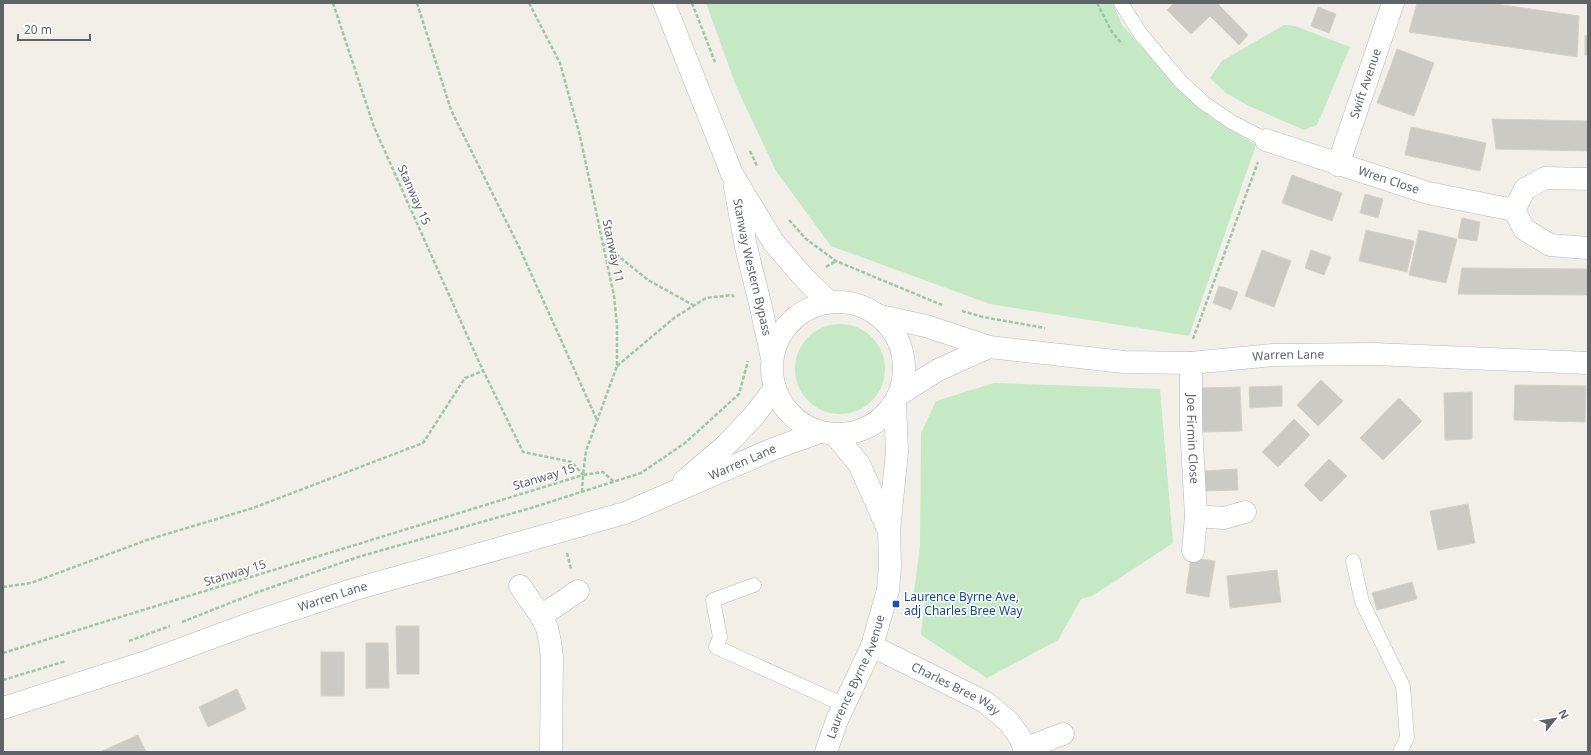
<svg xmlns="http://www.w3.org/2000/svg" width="1591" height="755" viewBox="0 0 1591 755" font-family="'Noto Sans',sans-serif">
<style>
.green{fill:#c5e8c5}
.building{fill:#cccac5;stroke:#d6d1c6}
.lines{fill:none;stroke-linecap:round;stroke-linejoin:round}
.service-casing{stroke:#b5b8bc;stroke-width:15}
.minor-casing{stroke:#b5b8bc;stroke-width:23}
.tertiary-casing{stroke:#b5b8bc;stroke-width:23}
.path{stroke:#9cc7a9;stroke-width:2.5;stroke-dasharray:4 2;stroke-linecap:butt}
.service{stroke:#fff;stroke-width:14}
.minor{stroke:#fff;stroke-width:22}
.tertiary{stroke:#fff;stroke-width:22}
.transit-dot{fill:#1a4fb4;stroke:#fff;stroke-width:1.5}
.labels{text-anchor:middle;stroke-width:3;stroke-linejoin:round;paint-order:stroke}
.street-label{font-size:12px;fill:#5f6368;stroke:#fff}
.transit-label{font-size:12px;fill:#164399;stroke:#fff;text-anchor:start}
</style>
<rect width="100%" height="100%" fill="#f1efe8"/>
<!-- green -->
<g class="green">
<path d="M706,3H1113L1122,25L1173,82L1209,116L1256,145L1189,336L990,304L831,246L776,171L736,86Z"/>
<path d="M1284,25L1295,26L1350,47L1317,125L1304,130L1249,106L1226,93L1210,78L1222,61Z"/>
<circle cx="840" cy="369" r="45"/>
<path d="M994,383L1160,389L1173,543L1092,596L1081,599L1058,640L987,678L921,635L925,597L914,592L920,546L921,433L936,401Z"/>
</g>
<!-- building -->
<g class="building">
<path d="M1174,3H1217L1248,35L1239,45L1210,16L1191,34L1167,10Z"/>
<path d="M1417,3H1489L1579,16L1577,57L1409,32Z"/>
<path d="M1318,7L1336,14L1329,33L1311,26Z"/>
<rect x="1585" y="36" width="3" height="19"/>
<path d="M1397,49L1434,63L1414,116L1377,103Z"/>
<path d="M1492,119L1588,121V151L1496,149Z"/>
<path d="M1411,127L1486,143L1480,171L1405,155Z"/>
<path d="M1292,175L1342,193L1332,221L1282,203Z"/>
<path d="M1365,194L1383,199L1378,218L1360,213Z"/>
<path d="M1462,218L1480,222L1477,241L1458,238Z"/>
<path d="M1366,230L1414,241L1407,272L1359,261Z"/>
<path d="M1419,230L1457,239L1446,283L1409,275Z"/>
<path d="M1262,250L1291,261L1274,307L1245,296Z"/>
<path d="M1311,250L1331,257L1324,275L1305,268Z"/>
<path d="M1462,268L1588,269V295L1458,294Z"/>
<path d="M1219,286L1238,292L1231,310L1213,303Z"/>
<path d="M1321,380L1343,401L1318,426L1297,405Z"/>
<path d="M1515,385L1586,386L1585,422L1514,420Z"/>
<path d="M1282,386V406L1250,408L1249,387Z"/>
<path d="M1240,387L1242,431L1203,432L1202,388Z"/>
<path d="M1472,392V439L1445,440L1444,393Z"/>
<path d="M1399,398L1422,421L1383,460L1360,438Z"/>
<path d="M1294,419L1310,435L1278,467L1262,452Z"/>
<path d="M1329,459L1347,476L1321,502L1304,485Z"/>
<path d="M1237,469L1238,490L1205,491L1204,471Z"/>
<path d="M1468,504L1475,543L1438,550L1430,511Z"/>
<path d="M1191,558L1215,561L1209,597L1186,593Z"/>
<path d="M1277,570L1281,602L1230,608L1227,576Z"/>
<path d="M1412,582L1417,599L1377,610L1372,593Z"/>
<path d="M396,626H419V674H397Z"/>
<path d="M366,643H388L389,688H366Z"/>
<rect x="321" y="652" width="23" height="44"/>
<path d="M237,689L246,709L208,727L199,707Z"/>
<path d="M138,735L146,752H100Z"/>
</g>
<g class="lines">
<!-- service casing -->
<g class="service-casing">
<g id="service">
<path d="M1121,3L1140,33L1181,82L1204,103L1230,121L1266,140"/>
<path d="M1353,561L1362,602L1403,686L1407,738L1400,752"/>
<path d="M754,585L713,600L720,637L716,647L844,705"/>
</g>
</g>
<!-- minor casing -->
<g class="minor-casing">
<g id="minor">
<path id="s1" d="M1266,140L1428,193L1514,210"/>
<path id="s2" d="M1338,165L1393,3"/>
<path d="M1514,210L1525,189L1545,178L1588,179"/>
<path d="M1514,210L1524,229L1550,245L1588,248"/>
<path id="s3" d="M1191,363V424L1196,516L1193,551"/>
<path d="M835,435L859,464L888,529"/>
<path d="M1196,516L1224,518L1245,512"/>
<path d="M520,586L541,616L547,628L550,642L552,658L551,752"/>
<path d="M541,616L578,591"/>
<path id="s4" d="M872,646L985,702L1009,722L1019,736L1026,752"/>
<path d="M1024,749L1063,734"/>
<path id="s5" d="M826,752L837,720L872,646L888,590L890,566L889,530L897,452L895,403"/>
</g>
</g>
<!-- tertiary casing -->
<g class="tertiary-casing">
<g id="tertiary">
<path d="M664,3L732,174L774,243L806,280L829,302"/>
<path id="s6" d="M735,187L746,247L760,303L772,358"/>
<circle cx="838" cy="368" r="66"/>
<path id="s7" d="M880,316L926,326L989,347L1124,362L1191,363L1273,355L1374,354L1588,363"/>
<path d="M900,394L938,370L989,347"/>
<path d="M684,481L725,446L753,417L775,388"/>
<path id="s8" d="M3,708L146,662L246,625L352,590L625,513L773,449L820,432"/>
</g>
</g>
<!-- path -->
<g class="path">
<path d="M333,3L374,127L479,362L523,452L572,462L583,475"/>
<path d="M417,3L451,110L520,249L597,420"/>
<path d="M529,3L560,63L580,136L614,296L617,326V366L586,451L583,475L603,472L613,481"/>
<path d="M692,3L715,62"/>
<path d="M1097,3L1112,32L1122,44"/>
<path d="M750,151L757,166"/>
<path d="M789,220L806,239L836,261L942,305"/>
<path d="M602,243L648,280L693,305"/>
<path d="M826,267L836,261"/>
<path d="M962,311L983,317L1045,328"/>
<path d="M1193,339L1258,162"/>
<path d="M617,366L674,318L706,298L732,295L734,297"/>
<path d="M582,492L583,475"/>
<path d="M567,553L571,569"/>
<path d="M3,587L31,583L147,540L253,508L423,443L465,378L483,371"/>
<path d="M182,622L258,592L358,557L531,508L641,473L685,443L739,394L748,361"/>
<path d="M129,641L170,626"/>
<path d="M3,653L583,475"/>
<path d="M3,680L66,661"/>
</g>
<!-- service -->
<use href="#service" class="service"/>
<!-- minor -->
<use href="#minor" class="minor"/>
<!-- tertiary -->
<use href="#tertiary" class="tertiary"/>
</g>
<!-- markers -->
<rect class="transit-dot" x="892" y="600" width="8" height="8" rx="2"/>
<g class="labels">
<!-- street labels -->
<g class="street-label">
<text dy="4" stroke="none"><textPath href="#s2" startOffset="86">Swift Avenue</textPath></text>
<text dy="4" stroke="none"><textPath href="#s1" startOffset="129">Wren Close</textPath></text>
<text transform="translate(414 195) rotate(66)" y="4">Stanway 15</text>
<text transform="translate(613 251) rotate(78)" y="4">Stanway 11</text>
<text dy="4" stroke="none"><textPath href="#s6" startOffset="82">Stanway Western Bypass</textPath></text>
<text dy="4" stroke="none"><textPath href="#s7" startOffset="414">Warren Lane</textPath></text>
<text dy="4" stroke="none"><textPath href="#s3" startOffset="76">Joe Firmin Close</textPath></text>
<text dy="4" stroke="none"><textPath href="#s8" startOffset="780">Warren Lane</textPath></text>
<text transform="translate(544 477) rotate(-17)" y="4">Stanway 15</text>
<text transform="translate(235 573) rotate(-17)" y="4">Stanway 15</text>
<text dy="4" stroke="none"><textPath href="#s8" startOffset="348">Warren Lane</textPath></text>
<text dy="4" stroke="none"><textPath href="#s5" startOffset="81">Laurence Byrne Avenue</textPath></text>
<text dy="4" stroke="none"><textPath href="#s4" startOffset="94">Charles Bree Way</textPath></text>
</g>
<!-- transit labels -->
<g class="transit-label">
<text x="904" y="601">Laurence Byrne Ave,<tspan x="904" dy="14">adj Charles Bree Way</tspan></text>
</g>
</g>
<!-- border -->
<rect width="1591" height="755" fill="none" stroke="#5f6368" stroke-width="8"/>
<!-- north arrow -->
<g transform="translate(1555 719) rotate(60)" stroke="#ffffff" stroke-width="3" paint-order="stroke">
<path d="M0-3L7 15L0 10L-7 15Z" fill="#5f6368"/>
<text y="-6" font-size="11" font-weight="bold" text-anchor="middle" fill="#5f6368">N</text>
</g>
<!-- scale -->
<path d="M18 34v6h72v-6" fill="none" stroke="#5f6368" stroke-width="2"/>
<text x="24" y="34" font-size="12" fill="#5f6368" stroke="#ffffff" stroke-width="3" paint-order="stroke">20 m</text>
</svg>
